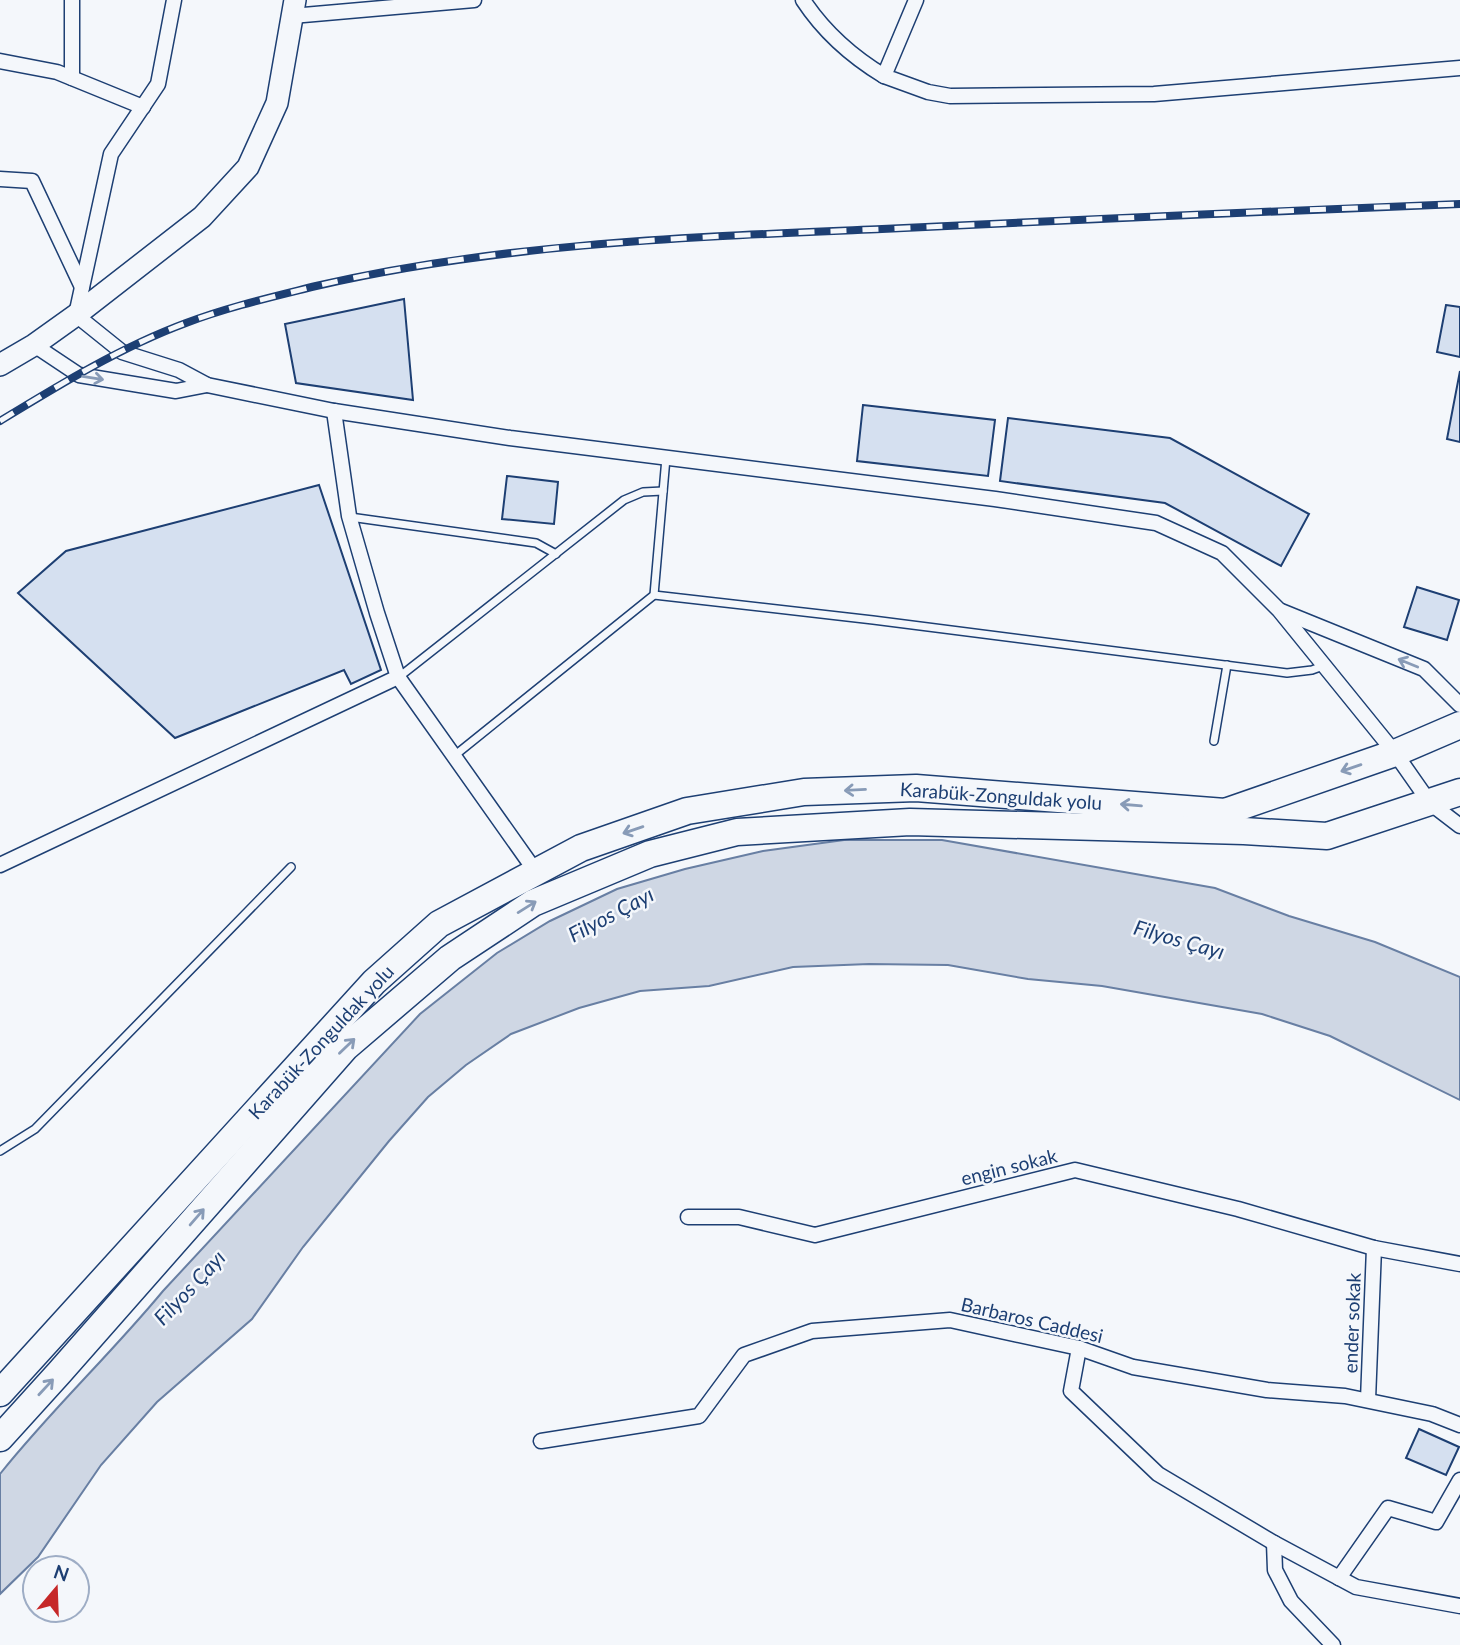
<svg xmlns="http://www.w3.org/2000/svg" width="1460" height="1645" viewBox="0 0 1460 1645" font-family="Lato,sans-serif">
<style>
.water{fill:#cfd7e4;stroke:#687fa3;stroke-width:2}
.building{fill:#d5e0f0;stroke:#1d3f73;stroke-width:2}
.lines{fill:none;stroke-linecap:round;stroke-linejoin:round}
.lane-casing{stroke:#1d3f73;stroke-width:10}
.street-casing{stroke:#1d3f73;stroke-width:17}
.secondary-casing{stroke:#1d3f73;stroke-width:24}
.highway-casing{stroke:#1d3f73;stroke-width:29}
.lane{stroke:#f4f7fb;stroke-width:7}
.street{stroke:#f4f7fb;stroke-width:14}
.secondary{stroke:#f4f7fb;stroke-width:21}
.highway{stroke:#f4f7fb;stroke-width:26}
.rail-casing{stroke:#1d3f73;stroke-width:8}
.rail{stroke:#f4f7fb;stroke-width:5;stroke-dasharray:16;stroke-linecap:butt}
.oneway{stroke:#889bb7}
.labels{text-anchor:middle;stroke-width:5;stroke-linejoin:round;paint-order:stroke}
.street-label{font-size:19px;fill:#1d3f73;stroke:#f4f7fb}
.water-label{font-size:21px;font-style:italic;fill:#1d3f73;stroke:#f4f7fb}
</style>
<rect width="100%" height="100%" fill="#f4f7fb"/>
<!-- water -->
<path class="water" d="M844,840H942L1215,888L1289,916L1375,942L1460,977V1100L1330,1036L1262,1014L1102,986L1028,979L948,965L869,964L793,967L709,986L640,991L579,1008L511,1034L466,1065L428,1097L389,1141L303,1247L252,1319L157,1402L101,1465L38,1557L0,1594V1474C51,1410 111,1354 163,1291L420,1014L497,953L550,921L617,889L685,869L763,851Z"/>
<!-- building -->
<g class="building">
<path d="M404,299L413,400L296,383L285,324Z"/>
<path d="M1446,305L1460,307V357L1437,352Z"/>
<path d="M1460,371V442L1447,439Z"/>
<path d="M863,405L995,420L988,476L857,461Z"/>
<path d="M1008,418L1170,438L1309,514L1281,566L1165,503L1000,481Z"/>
<path d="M507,476L558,482L554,524L502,519Z"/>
<path d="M319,485L381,670L351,684L344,670L175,738L18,593L66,551Z"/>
<path d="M1417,587L1459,600L1447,640L1404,627Z"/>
<path d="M1419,1429L1459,1447L1446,1475L1406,1458Z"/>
</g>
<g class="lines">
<!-- lane casing -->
<g class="lane-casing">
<g id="lane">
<path d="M350,517L536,543L556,554"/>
<path d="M654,595L873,620L1287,673L1312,670L1323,666"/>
<path d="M399,677L624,500L643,492L663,491"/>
<path d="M1214,741L1227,665"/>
<path d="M454,756L654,595L666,458"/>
<path d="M0,1151L35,1129L291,867"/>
</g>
</g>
<!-- street casing -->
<g class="street-casing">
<g id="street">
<path d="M72,0V78"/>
<path d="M174,0L158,84L111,154L76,315L122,352L179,370L207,385L334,411L510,438L995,499L1156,523L1222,553L1279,610L1395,753L1430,803L1460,826"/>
<path d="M803,0C824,32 851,56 884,76"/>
<path d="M916,0L884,76L928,92L950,96L1154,94L1460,68"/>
<path d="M292,16L474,0"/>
<path d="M0,61L57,72L143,107"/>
<path d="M0,179L32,181L82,287"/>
<path d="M34,345L79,375L176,391L207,385"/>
<path d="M1281,611L1424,669L1460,705"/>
<path d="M398,677L536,872"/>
<path d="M0,865L398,677L377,613L349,516L334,411"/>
<path d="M688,1217H739L815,1235L1075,1170L1238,1209L1374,1248L1460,1264"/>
<path d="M1079,1348L1071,1391L1158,1474L1274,1543L1356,1587L1460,1606"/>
<path d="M1368,1400L1374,1248"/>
<path d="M541,1441L699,1416L744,1355L812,1331L950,1320L1079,1348L1133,1367L1267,1390L1345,1396L1432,1414L1460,1425"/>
<path d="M1274,1543L1275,1570L1291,1601L1333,1645"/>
<path d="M1339,1578L1388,1508L1436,1522L1460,1480"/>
</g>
</g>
<!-- secondary casing -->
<g class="secondary-casing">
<path id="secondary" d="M0,365L34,345L76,315L202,217L248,167L277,103L295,0"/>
</g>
<!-- highway casing -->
<g class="highway-casing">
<g id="highway">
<path d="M0,1393L374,982L439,924L581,848L687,811L804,792L916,788L1225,812L1395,753L1460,725"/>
<path d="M0,1438L59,1373L346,1047L450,958L533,903L650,854L737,832L910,822L1244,831L1327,836L1460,792"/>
</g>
</g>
<!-- lane -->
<use href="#lane" class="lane"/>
<!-- street -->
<use href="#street" class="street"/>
<!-- secondary -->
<use href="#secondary" class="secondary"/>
<!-- highway -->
<use href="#highway" class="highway"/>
<!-- rail casing -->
<g class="rail-casing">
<path id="rail" d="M0,421C59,385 121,347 186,323C228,307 272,297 316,286C502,243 692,237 882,229C1075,220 1267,211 1460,204"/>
</g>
<!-- rail -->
<use href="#rail" class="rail"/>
</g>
<!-- one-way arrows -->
<defs><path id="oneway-shaft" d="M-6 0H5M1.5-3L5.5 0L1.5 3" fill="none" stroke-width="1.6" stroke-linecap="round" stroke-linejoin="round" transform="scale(1.75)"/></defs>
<g class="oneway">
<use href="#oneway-shaft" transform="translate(93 378) rotate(9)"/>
<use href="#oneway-shaft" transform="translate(1408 663) rotate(-158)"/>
<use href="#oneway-shaft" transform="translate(1351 768) rotate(161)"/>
<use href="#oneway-shaft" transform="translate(855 790) rotate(177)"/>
<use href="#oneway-shaft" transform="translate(1131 805) rotate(-175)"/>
<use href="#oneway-shaft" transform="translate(633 830) rotate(161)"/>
<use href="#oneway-shaft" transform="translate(527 907) rotate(-32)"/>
<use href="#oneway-shaft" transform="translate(347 1046) rotate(-44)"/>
<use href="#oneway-shaft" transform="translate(197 1217) rotate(-49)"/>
<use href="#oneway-shaft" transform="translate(46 1387) rotate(-47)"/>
</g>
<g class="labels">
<!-- street labels -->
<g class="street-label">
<text transform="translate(1001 796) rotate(4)" y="7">Karabük-Zonguldak yolu</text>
<text transform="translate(321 1042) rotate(-47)" y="7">Karabük-Zonguldak yolu</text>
<text transform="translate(1009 1167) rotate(-14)" y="7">engin sokak</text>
<text transform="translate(1032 1320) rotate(13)" y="7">Barbaros Caddesi</text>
<text transform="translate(1352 1323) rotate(-88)" y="7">ender sokak</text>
</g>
<!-- water labels -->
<g class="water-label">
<text transform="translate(611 915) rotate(-28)" y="7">Filyos Çayı</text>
<text transform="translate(1179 940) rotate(16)" y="7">Filyos Çayı</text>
<text transform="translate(190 1288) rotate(-47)" y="7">Filyos Çayı</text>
</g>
</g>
<!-- north arrow -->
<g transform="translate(56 1589) rotate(19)"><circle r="33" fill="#f4f7fb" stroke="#9eadc5" stroke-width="2"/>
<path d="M0-5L12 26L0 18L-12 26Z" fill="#c62828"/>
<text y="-10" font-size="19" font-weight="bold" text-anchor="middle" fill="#1d3f73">N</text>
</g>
</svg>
